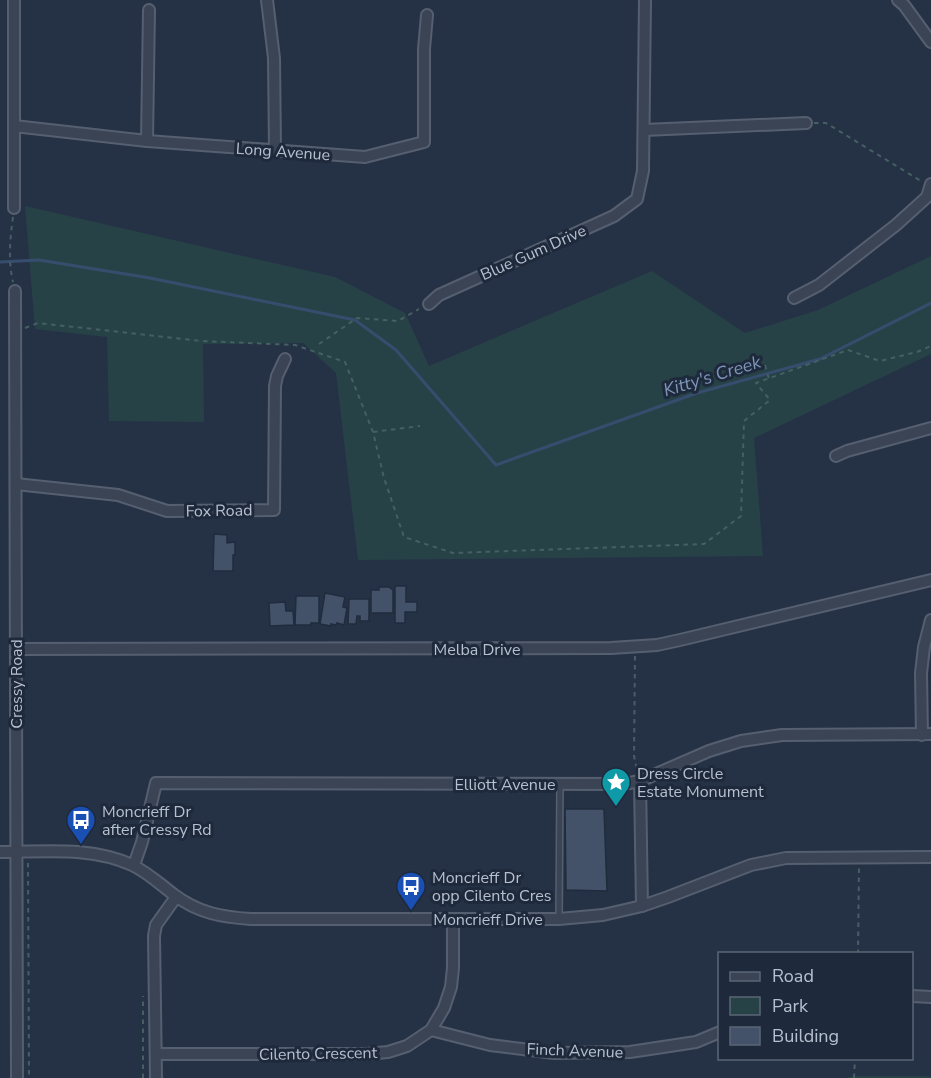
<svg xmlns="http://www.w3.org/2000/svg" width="931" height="1078" viewBox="0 0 931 1078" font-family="'Nunito Sans',sans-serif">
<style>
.green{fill:#274247}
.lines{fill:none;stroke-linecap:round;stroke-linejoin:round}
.stream{stroke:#374d6e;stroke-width:3}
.building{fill:#435268;stroke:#202b3d;stroke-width:1.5}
.lane-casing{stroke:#555f6f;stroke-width:8}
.street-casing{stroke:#555f6f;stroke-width:14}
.path{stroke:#455f62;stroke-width:2;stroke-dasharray:4.5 4.5;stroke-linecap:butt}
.lane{stroke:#3a4455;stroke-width:5}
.street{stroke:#3a4455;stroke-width:10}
.labels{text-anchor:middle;stroke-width:6;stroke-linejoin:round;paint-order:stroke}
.street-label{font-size:16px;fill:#b7c0ce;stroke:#1e293b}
.poi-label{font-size:16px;fill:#b7c0ce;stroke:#1e293b;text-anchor:start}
.water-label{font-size:18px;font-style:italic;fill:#7c95b8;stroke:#1e293b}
</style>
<rect width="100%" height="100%" fill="#253246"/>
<!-- green -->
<g class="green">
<path d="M25,206L335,277L405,313L429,366L652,271L745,333L818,310L931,256V354L754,438L763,556L358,560L336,373L303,343L203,344L204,422L109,421L107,337L35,329Z"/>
<path d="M854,1076H931V1078H845Z"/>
</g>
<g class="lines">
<!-- stream -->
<path class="stream" d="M0,262L39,260L150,278L355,320L396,350L496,465L697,393L820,359L931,303"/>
</g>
<!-- building -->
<g class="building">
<path d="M214,534L227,535V543L235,542V555H233V571H213Z"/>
<path d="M395,586H406V602H417V612H405V623H395Z"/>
<path d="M379,587H389L393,590V613H371V590H379Z"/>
<path d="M325,593L345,597L343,607L347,608L344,625L337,623L336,625L331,624V626L320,624Z"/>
<path d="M296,596H319V623H311V625H295Z"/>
<path d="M349,599H369V621H360V616H357L356,624H348Z"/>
<path d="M285,602L286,611H293L294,625L270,626L269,603Z"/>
<path d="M565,809H604L607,891L566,890Z"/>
</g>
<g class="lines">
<!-- lane casing -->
<g class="lane-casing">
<path id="lane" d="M559,919L560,784"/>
</g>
<!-- street casing -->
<g class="street-casing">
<g id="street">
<path d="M267,0L274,58L275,150"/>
<path d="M898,0L904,5L931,42"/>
<path d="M14,126L147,141L365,157L424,142V49L427,15"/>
<path d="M644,130L806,123"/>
<path d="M147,141L149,10"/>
<path d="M14,208V0"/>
<path d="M15,291L17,1078"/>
<path d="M794,298L819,285L896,225L927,197L931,184"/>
<path d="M429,304L439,295L614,216L637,199L643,171L645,0"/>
<path d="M836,456L847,451L931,428"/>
<path d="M16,484L118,495L167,511L274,510L275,386L277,376L285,359"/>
<path d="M16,649L611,648L657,645L680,640L931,580"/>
<path d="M922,735L921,673L924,647L931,620"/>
<path d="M640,781L642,906"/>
<path d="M0,852C44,852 91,846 132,865C147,872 160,884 173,894C198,913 221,917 251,919H559L603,915L642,906L668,897L751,865L786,858L931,857"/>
<path d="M134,865L142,842L156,783L624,784L640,781L709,751L741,741L782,735L931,734"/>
<path d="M912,996L931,997"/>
<path d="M431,1030L490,1045L554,1053L630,1052L696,1042L720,1032"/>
<path d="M156,1054H366L388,1052L407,1046L431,1030L444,1008L451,987L453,968V919"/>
<path d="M156,1078L154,936L156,925L176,897"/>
</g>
</g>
<!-- path -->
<g class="path">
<path d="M814,123H826L921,181"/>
<path d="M13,217C10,239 8,260 13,282"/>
<path d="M25,328L38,323L202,341L295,345L345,362L373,432L384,478L404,537L453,553L704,544L741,516L744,421L770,400L756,383L848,350L880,361L917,352L931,346"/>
<path d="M319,344L357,318L398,321L419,309"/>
<path d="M765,365L769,379"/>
<path d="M373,432L420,426"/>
<path d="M635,656L634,756L637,770"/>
<path d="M28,863L29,1078"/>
<path d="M858,954L859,866"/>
<path d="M143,1078V996"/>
<path d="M854,1078L855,1058"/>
</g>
<!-- lane -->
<use href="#lane" class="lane"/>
<!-- street -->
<use href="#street" class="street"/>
</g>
<!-- icons -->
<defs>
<g id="sight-pin" transform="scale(1.5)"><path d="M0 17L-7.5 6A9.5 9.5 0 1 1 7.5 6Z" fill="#0f9aa8" stroke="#1e293b"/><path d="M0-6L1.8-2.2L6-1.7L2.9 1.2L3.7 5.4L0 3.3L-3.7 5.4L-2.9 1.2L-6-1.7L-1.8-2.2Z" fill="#fff"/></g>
<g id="bus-pin" transform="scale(1.5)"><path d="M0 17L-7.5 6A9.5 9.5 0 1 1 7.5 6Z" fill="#1a4fb4" stroke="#1e293b"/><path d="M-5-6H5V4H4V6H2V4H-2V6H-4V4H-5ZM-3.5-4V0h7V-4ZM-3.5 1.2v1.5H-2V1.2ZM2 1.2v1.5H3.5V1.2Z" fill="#fff"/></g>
</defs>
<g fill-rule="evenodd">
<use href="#sight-pin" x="616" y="782"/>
<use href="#bus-pin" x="81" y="820"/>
<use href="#bus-pin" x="411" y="886"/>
</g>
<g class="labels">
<!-- street labels -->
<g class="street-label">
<text transform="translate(283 151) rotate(4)" y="6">Long Avenue</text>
<text transform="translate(533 252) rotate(-24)" y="6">Blue Gum Drive</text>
<text transform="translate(219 510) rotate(-1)" y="6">Fox Road</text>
<text x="477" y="655">Melba Drive</text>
<text transform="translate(16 684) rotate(-90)" y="6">Cressy Road</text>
<text x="505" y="790">Elliott Avenue</text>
<text x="488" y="925">Moncrieff Drive</text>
<text transform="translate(575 1050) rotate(2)" y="6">Finch Avenue</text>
<text transform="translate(318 1053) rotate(-1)" y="6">Cilento Crescent</text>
</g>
<!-- poi labels -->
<g class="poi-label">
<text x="637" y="779">Dress Circle<tspan x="637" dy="18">Estate Monument</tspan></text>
<text x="102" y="817">Moncrieff Dr<tspan x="102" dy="18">after Cressy Rd</tspan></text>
<text x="432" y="883">Moncrieff Dr<tspan x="432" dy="18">opp Cilento Cres</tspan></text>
</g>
<!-- water labels -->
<g class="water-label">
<text transform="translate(712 376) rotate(-17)" y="6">Kitty's Creek</text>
</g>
</g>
<!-- legend -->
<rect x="718" y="952" width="195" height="108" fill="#1e293b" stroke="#5b6576" stroke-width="1.5"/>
<rect x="730" y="972" width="30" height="9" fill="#3a4455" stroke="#5b6576" stroke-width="1.5"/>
<text x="772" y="982" font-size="18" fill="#b7c0ce">Road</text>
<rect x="730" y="997" width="30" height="18" fill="#274247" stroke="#5b6576" stroke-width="1.5"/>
<text x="772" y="1012" font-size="18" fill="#b7c0ce">Park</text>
<rect x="730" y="1027" width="30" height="18" fill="#435268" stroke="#5b6576" stroke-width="1.5"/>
<text x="772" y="1042" font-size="18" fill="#b7c0ce">Building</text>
</svg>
